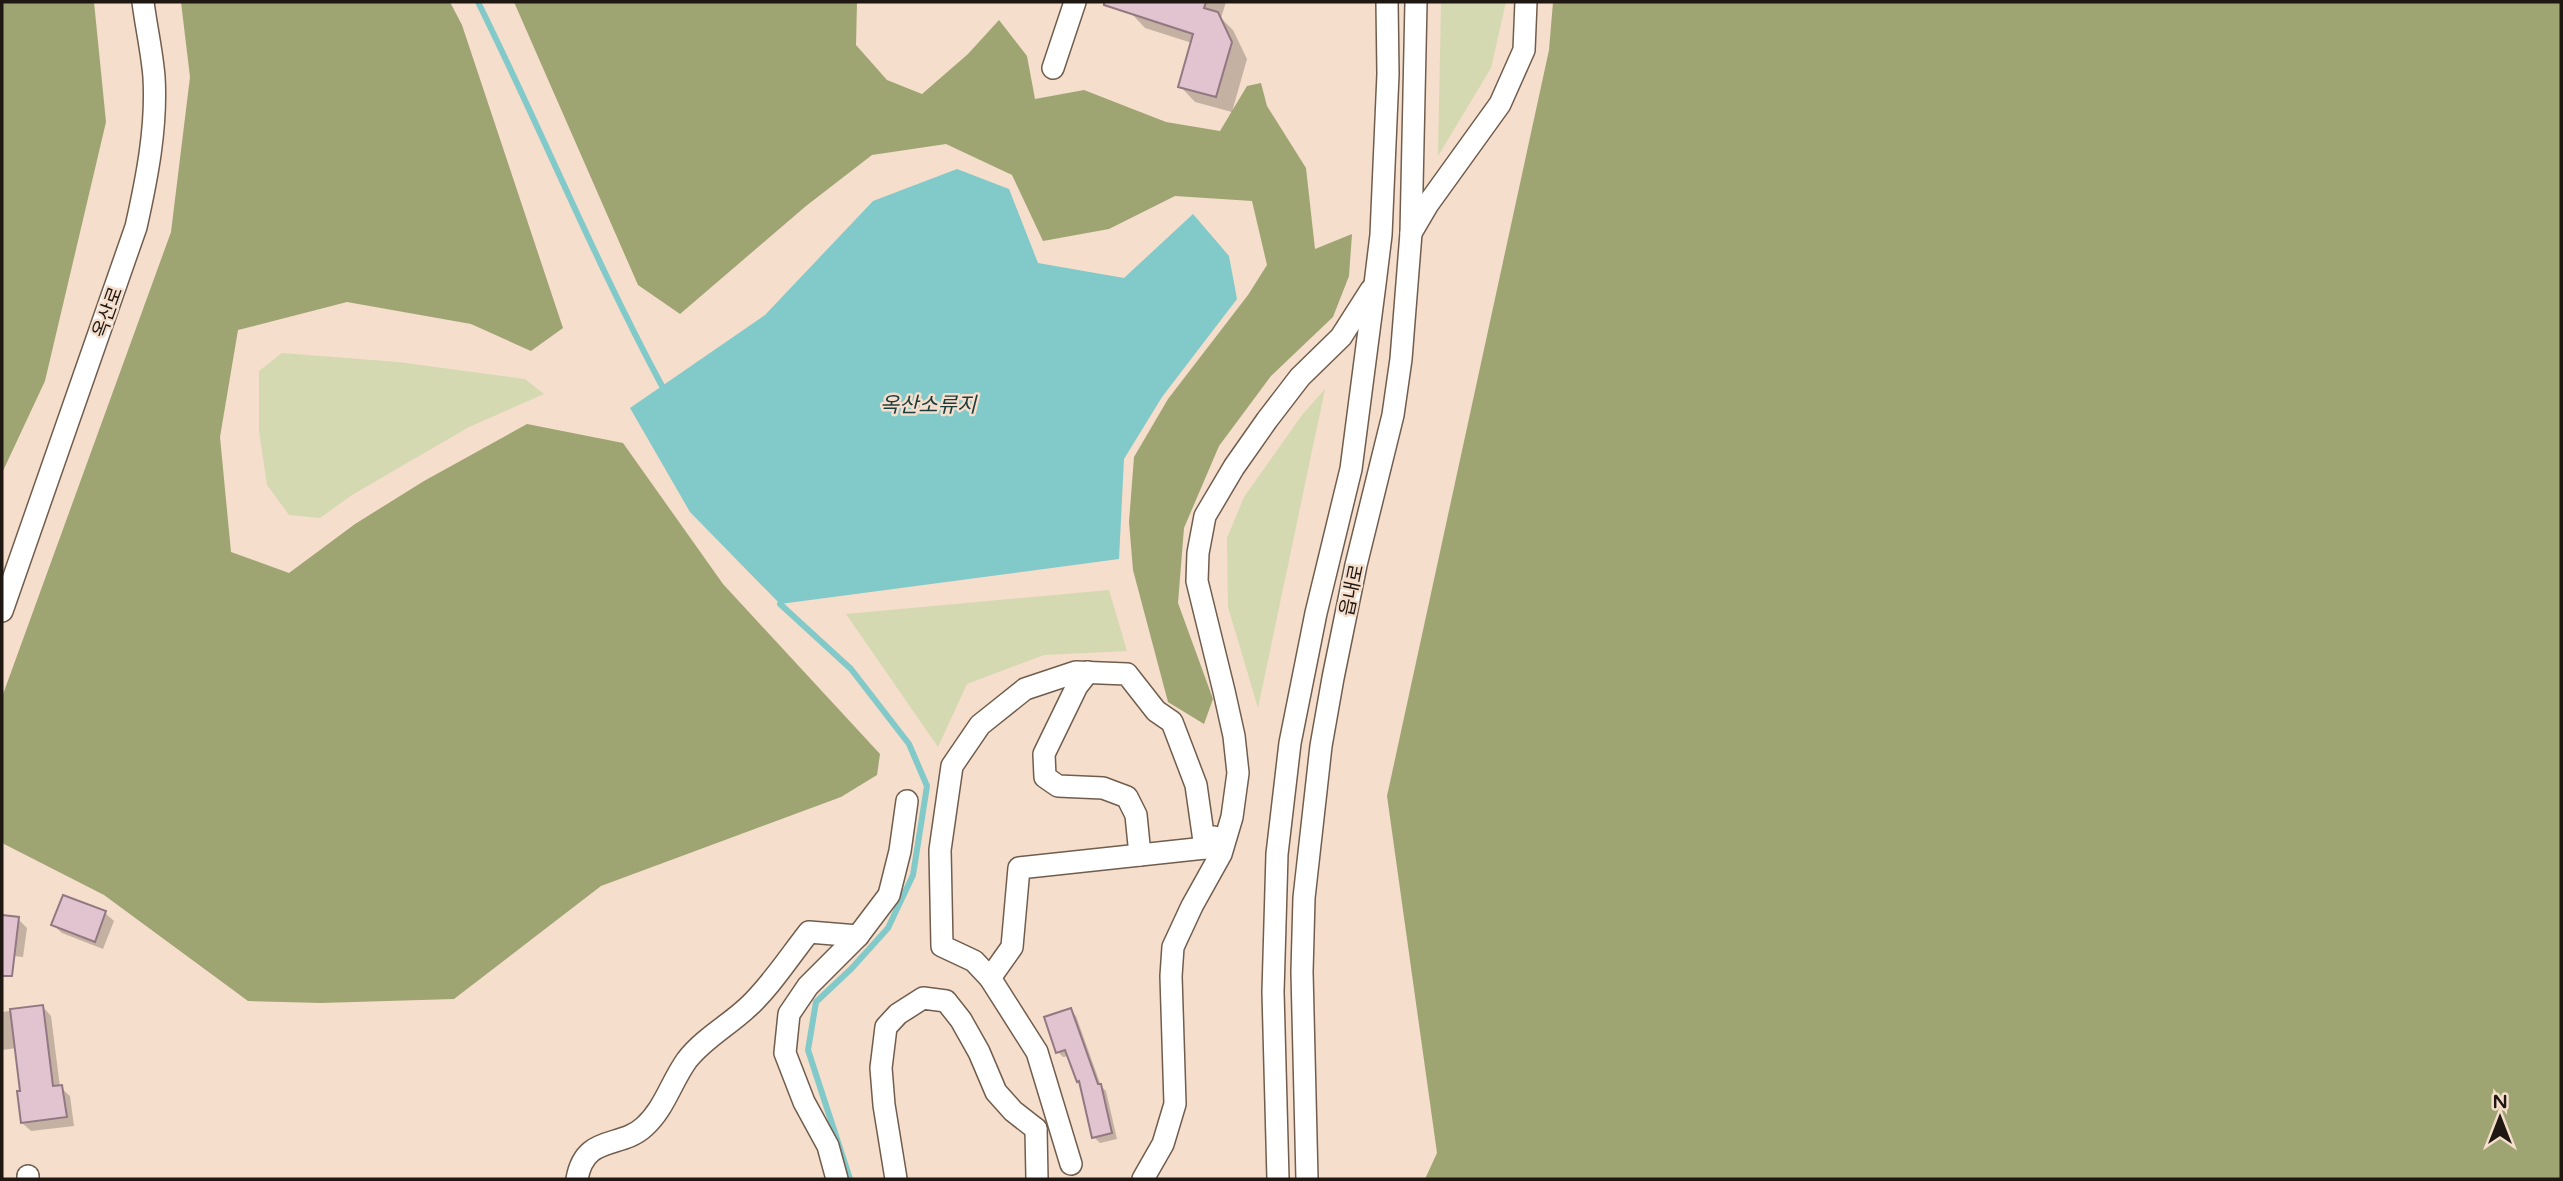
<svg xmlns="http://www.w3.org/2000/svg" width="2563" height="1181" viewBox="0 0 2563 1181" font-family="'Varela Round','Noto Sans KR',sans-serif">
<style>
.green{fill:#d4d9b1}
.forest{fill:#9fa572}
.water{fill:#82c9c9}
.shadow{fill:#0003}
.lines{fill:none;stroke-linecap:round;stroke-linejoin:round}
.stream{stroke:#82c9c9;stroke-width:6}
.building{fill:#e1c4cf;stroke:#927882;stroke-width:2}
.minor-casing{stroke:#715d4d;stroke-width:24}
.minor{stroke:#fff;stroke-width:21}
.labels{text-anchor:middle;stroke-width:5;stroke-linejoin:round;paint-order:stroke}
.street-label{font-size:19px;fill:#1f1711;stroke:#f5decb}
.water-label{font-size:21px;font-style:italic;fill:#193c3d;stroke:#f5decb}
</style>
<rect width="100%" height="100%" fill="#f5decb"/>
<!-- green -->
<g class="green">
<path d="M1441,2H1506L1491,68L1438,156Z"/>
<path d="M282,353L398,362L525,379L544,394L469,427L352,495L320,518L289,515L267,485L259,431V371Z"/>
<path d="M1325,389L1258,708L1228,607L1227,538L1244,497L1302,415Z"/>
<path d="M1109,590L1127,651L1044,655L967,684L938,747L846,614Z"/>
</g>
<!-- forest -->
<g class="forest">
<path d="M2,2H94L106,122L45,381L2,473Z"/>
<path d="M181,2H450L462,25L563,328L531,351L471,324L347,302L238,330L220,437L231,552L289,573L355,524L424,481L527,424L623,443L723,584L880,754L877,775L841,797L601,886L454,999L321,1003L248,1001L104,895L4,844L2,840V697L171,232L190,77Z"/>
<path d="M514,2H857L856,45L887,80L922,94L968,54L999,20L1027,56L1035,99L1084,90L1166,122L1220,131L1247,86L1261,83L1267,106L1306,168L1315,249L1352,234L1349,276L1333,317L1271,376L1219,446L1184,528L1178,603L1213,699L1204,724L1168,702L1133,570L1129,522L1134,457L1168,399L1248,295L1267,265L1252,201L1175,196L1109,229L1043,241L1012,175L946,144L872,155L806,206L680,314L638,285Z"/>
<path d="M1553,2H2561V1179H1425L1437,1153L1387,796L1549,50Z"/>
</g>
<!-- water -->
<path class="water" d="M957,169L1009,189L1038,263L1124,278L1193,214L1229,256L1237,299L1162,397L1124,459L1119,559L780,604L690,512L630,408L765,315L873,201Z"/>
<!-- shadow -->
<g class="shadow">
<path d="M1127,2H1226L1221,18L1233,30L1247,59L1232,112L1195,102L1180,86L1192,43L1145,28L1130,12L1131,6Z"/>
<path d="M64,897L105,913L114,921L103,949L62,933L53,925Z"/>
<path d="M2,917L18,919L27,928L23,957L2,955Z"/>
<path d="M43,1007L51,1016L60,1087L70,1096L74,1126L31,1131L22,1123V1092L17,1048L2,1050V1012Z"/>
<path d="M1070,1010L1076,1016L1101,1086L1106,1091L1117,1139L1100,1143L1094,1137L1082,1084L1078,1081L1069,1056L1063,1057L1058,1052Z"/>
</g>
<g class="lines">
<!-- stream -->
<g class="stream">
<path d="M478,2C541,129 595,261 662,386"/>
<path d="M780,604L851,669L909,744L927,786L913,875L888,928L852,968L816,1002L808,1050L850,1179"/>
</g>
</g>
<!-- building -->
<g class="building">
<path d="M1104,2H1206L1204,8L1218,12L1232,42L1216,97L1178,87L1193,34L1104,5Z"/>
<path d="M63,895L106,911L95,942L51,925Z"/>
<path d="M2,915L19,917L12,976H2Z"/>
<path d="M43,1005L53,1086L62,1085L67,1117L21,1123L17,1091H20L10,1009Z"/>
<path d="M1071,1008L1098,1084H1101L1112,1133L1092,1138L1079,1081L1077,1082L1065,1050L1056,1053L1044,1017Z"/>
</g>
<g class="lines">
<!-- minor casing -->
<g class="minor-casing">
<g id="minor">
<path d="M1053,68L1075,2"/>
<path d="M1411,233L1428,204L1500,104L1524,50L1526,2"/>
<path d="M2,611L136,227C147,178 157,127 154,77C152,52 146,26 143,2"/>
<path d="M1088,672L1077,686L1044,754L1045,777L1058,786L1103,788L1127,797L1136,815L1140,855"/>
<path d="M990,978L1012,947L1019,868L1205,848L1214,837"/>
<path d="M1036,1129L1037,1179"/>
<path d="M1071,1164L1037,1052L990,978L974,961L942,946L940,850L952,766L980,725L1025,689L1076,672L1127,674L1156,711L1172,722L1196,785L1205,848"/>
<path d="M28,1179V1176"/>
<path d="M577,1179C585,1134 620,1149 644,1127C665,1108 671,1082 687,1060C703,1039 729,1025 748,1007C770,987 790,956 809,932L858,936"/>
<path d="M837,1179L828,1146L804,1102L785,1053L789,1014L808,986L858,936L889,895L900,851L907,801"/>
<path d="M896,1179L884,1105L881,1068L886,1027L898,1014L923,998L946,1001L961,1020L979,1052L996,1092L1013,1111L1036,1129"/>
<path d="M1143,1179L1163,1144L1175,1104L1171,976L1173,947L1192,906L1221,854L1232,817L1238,773L1234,736L1224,691L1197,581L1198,553L1205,516L1234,467L1267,420L1300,377L1341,337L1371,290"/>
<path d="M1278,1179L1273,992L1277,854L1290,743L1316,613L1351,469L1375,284L1381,235L1388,74L1387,2"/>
<path d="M1307,1179L1302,972L1304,898L1321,746L1333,678L1356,565L1393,415L1401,359L1411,233L1416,2"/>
</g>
</g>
<!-- minor -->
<use href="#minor" class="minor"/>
</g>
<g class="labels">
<!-- street labels -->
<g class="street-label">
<text transform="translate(107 312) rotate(-70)" y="7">옥산로</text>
<text transform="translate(1351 590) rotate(-78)" y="7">읍내로</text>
</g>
<!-- water labels -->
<g class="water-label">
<text x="928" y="412">옥산소류지</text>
</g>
</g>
<!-- border -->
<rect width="2563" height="1181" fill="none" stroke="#1f1711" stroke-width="7"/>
<!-- north arrow -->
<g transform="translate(2500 1118)" stroke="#f5decb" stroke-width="5" paint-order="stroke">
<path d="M0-5L12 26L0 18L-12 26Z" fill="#1f1711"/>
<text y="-10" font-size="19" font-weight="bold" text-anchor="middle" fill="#1f1711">N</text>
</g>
</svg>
